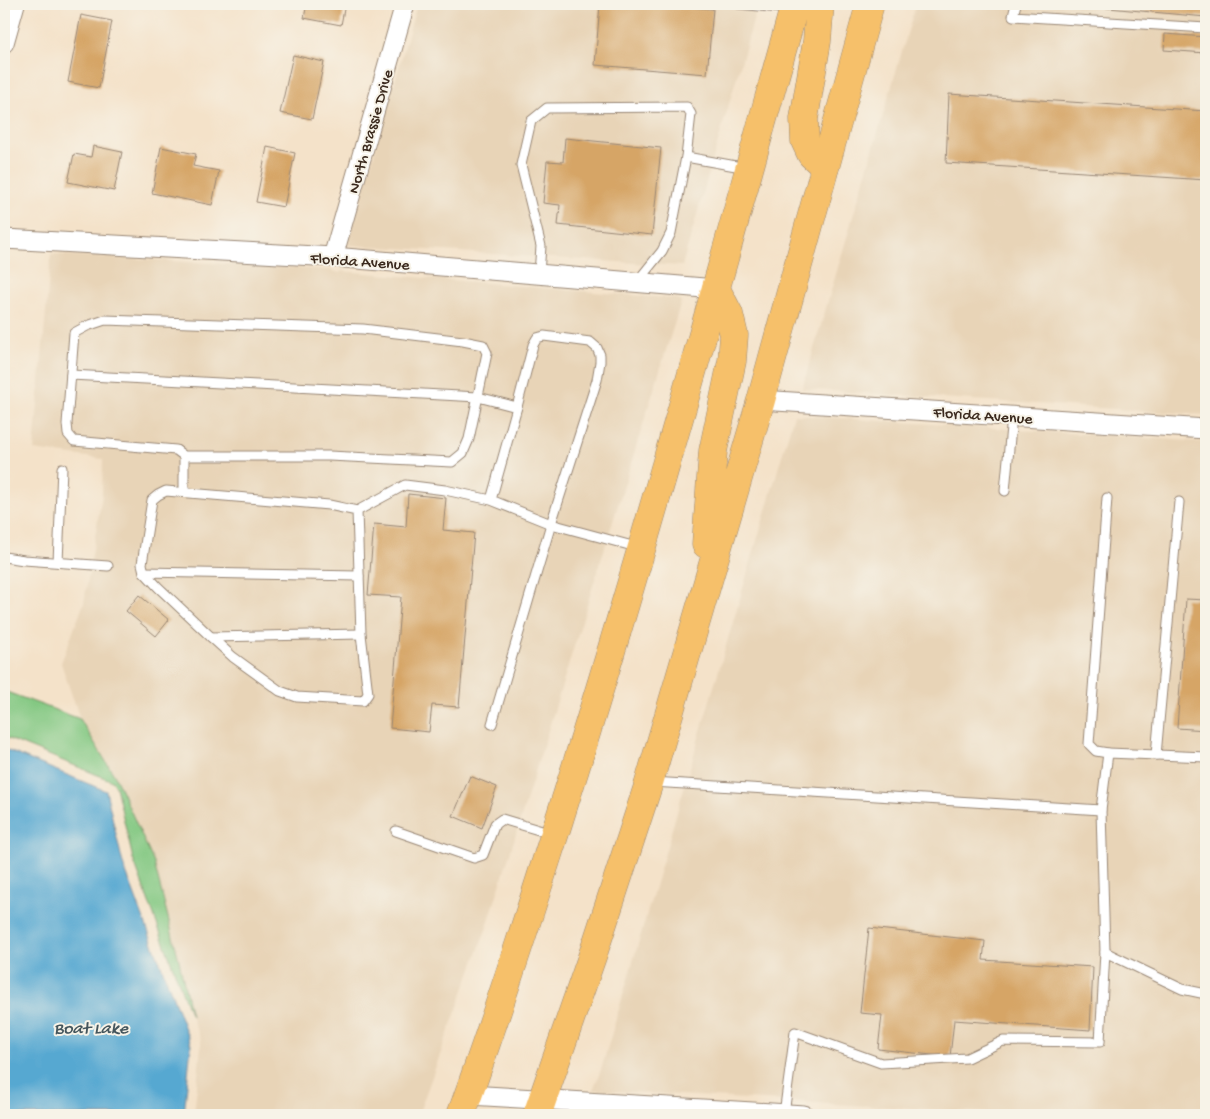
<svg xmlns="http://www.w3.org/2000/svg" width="1210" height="1119" viewBox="0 0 1210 1119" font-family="'Gochi Hand',sans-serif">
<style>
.built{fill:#e8d4b7}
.green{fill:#83c882;stroke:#5f7950}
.water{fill:#57a8d1;stroke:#496978}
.building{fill:#d6a566}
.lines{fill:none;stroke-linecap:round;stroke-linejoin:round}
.service-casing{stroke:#988674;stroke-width:11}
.minor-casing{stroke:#988674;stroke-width:21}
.primary-casing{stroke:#988674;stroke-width:29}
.service{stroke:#fff;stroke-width:9}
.minor{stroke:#fff;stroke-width:19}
.primary{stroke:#f6c06b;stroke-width:28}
.labels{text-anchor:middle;stroke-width:4;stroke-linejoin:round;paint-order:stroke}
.street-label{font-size:16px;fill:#3b2a1e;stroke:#f7f3e8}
.water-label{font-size:18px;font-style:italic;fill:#45565d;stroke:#f7f3e8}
</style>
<rect width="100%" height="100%" fill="#f7f3e8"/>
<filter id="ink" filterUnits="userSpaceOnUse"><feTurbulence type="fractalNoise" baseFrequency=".02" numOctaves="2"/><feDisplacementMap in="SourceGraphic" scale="10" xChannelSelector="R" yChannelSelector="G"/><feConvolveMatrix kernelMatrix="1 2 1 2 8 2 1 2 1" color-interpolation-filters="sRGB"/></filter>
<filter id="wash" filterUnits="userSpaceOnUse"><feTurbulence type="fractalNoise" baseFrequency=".0096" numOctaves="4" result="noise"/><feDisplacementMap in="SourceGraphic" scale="20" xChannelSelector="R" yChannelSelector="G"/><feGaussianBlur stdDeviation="1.12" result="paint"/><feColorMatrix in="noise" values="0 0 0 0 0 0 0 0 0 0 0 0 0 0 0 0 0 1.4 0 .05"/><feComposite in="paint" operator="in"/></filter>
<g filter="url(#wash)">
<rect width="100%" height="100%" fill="#f4e2c9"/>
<!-- built -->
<g class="built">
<path d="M417,4H758L682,266L348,245Z"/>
<path d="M916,4H1206V415L802,389Z"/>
<path d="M51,254L330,270L340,273L341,271L678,299L681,302L487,927L418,1115H194L201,1046V1040L191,1016L179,960L154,863L117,778L80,719L61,663L84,603L102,495L103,459L34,450Z"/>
<path d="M794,415L1206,442V1115H1023L593,1090L601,1070Z"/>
</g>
<!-- green -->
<path class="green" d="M4,691L80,719L116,778L154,863L179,960L191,1016L133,859L116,787L113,782L110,780L4,737Z"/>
<!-- water -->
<path class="water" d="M4,749L106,791L123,864L191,1045L184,1115H4Z"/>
<g id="blocks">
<!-- building -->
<g class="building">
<path d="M307,4H345L341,25L304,18Z"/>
<path d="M600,4H651L713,9L707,74L595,65Z"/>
<path d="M1076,4H1206V17L1076,5Z"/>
<path d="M81,15L112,21L99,88L68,82Z"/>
<path d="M1165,34L1206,37V53L1164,50Z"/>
<path d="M293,55L324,62L312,119L280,113Z"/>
<path d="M949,94L1206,111V180L946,163Z"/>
<path d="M565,138L661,148L652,235L558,225L560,205L543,203L547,161L563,162Z"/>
<path d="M93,146L122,152L114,191L68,182L74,154L91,157Z"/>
<path d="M161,147L196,154L193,166L219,171L212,205L152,193Z"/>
<path d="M267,147L295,153L284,207L256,202Z"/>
<path d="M408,494L446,498L443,530L474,533L459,707L432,705L429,732L390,728L401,597L368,595L374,524L406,527Z"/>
<path d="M139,595L169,620L156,636L126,611Z"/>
<path d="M1186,599L1206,600V730L1177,728Z"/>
<path d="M470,776L497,787L482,828L453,816Z"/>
<path d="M869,928L985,941L983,960L1093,967L1090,1030L954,1020L950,1057L878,1049L882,1015L860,1013Z"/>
</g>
</g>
</g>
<g filter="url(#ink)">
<use href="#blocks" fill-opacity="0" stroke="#988674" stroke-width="1"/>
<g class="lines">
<!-- service casing -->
<g class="service-casing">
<g id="service">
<path d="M738,4L791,9"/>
<path d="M1016,4L1013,16L1206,28"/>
<path d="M686,157L747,168"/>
<path d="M539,274L541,246L521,165L531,121L547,108L687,107L691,114L686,157L671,233L662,251L637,282"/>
<path d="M71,375L478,397L517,407"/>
<path d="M184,456H329L452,462L463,453L469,439L487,353L483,345L463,341L363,329L105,320L87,326L74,333L67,424L68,434L74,441L176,450L184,456V492"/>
<path d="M1005,491L1012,416"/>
<path d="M1107,498L1089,744L1096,751L1108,753"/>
<path d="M357,511L329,505L166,491L158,495L152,500L142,564L144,572L158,587L211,637L233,657L280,691L297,697L363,701L368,694L361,634L357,511L405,485L445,490L491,500L551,524L597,380L600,362V355L597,348L590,342L544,336L537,338L533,345L517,407L491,500"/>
<path d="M4,557L24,560L108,566"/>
<path d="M58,562L62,468"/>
<path d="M144,572L359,576"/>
<path d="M211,637L361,634"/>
<path d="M492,724L551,524L640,548"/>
<path d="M1156,755L1179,502"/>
<path d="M652,782L1101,810L1105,952L1182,989L1206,994"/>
<path d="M1101,810L1108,753L1206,757"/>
<path d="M396,831L474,858L483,855L495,824L502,819L552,834"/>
<path d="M784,1114L795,1032L881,1063L967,1058L1003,1041L1100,1042L1105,952"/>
</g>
</g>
<!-- minor casing -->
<g class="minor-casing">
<g id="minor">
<path d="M4,43L15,4"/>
<path d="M4,239L333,257L716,289"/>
<path d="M333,257L405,4"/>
<path d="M761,400L1206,429"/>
<path d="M469,1095L804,1115"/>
</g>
</g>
<!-- primary casing -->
<g class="primary-casing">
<g id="primary">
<path d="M820,4L817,41L804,119L805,141L811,154L825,167"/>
<path d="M706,544L713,451L732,361L734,335L729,314L716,289"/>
<path d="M461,1115C495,1022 525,927 555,833C642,559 718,281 795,4"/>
<path d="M537,1115L594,951L648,786L761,400L870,4"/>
</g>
</g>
<!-- service -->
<use href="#service" class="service"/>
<!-- minor -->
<use href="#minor" class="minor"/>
<!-- primary -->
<use href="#primary" class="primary"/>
</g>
</g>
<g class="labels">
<!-- street labels -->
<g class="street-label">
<text transform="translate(369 131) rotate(-74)" y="6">North Brassie Drive</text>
<text transform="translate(360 260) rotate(4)" y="6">Florida Avenue</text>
<text transform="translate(983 414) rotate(4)" y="6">Florida Avenue</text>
</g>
<!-- water labels -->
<g class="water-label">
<text x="91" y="1033">Boat Lake</text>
</g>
</g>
<!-- margin -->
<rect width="1210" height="1119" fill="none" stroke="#f7f3e8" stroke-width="20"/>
</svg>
